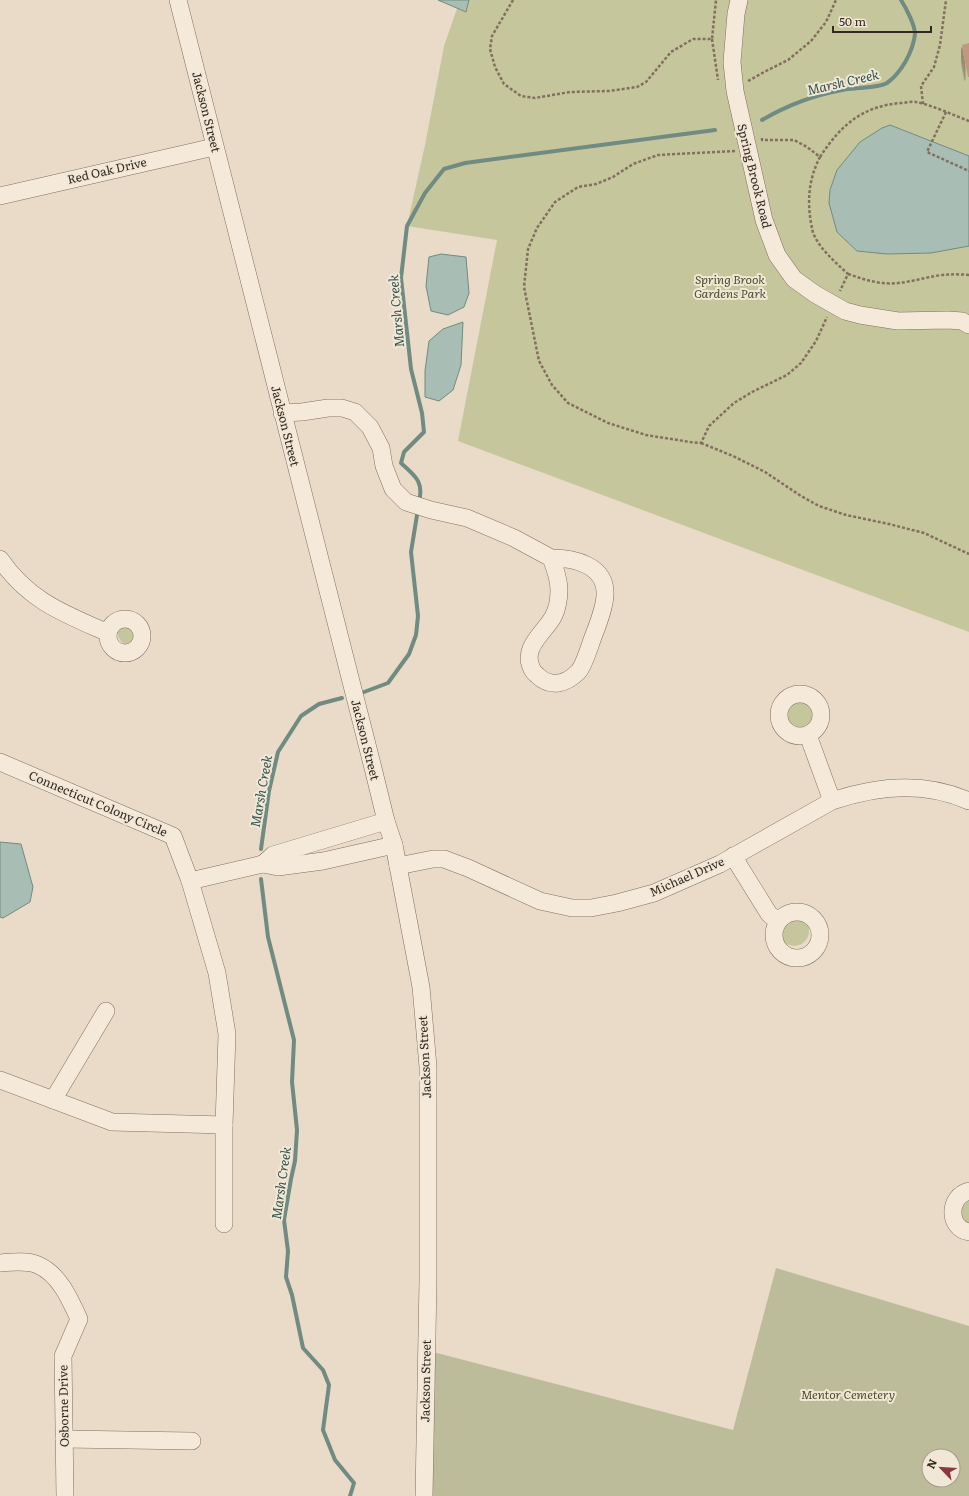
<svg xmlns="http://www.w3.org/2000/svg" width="969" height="1496" viewBox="0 0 969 1496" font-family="Literata,serif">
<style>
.green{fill:#c6c69d}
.cemetery{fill:#bcbc9b;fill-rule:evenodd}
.water{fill:#a8beb5;stroke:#708b81}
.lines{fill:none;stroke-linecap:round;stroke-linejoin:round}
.stream{stroke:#708b81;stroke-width:4}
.building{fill:#c39682;filter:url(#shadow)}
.minor-casing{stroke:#836e5f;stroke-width:18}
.path{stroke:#836e5f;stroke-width:2.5;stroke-dasharray:3 2;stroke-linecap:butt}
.minor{stroke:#f5eada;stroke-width:17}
.labels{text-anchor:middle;stroke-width:4;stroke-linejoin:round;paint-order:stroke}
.street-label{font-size:12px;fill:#352821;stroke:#f1e7d7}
.park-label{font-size:12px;font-style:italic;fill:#4a4f2a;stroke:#f1e7d7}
.water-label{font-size:13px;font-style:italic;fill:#32534d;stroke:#f1e7d7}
</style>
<defs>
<filter id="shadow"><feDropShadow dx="-3.5" dy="3.5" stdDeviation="0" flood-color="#0004"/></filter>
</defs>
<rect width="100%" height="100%" fill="#e9dbc8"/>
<!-- green -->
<g class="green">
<path d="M460,0H969V632L458,441L497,240L407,226L425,145L444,46Z"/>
<path d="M125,623H130L135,628C136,636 135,640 130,647C122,644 119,640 117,632Z"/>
<circle cx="799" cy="715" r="15"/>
<circle cx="794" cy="931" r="15"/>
<path d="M969,1196V1225L958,1215L961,1201Z"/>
</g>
<!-- cemetery -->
<path class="cemetery" d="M776,1268L969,1326V1496H431L433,1352L733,1430ZM929,1456H953V1480H929Z"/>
<!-- water -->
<g class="water">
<path d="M438,0H469L466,12Z"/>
<path d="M890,125L969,156V246L931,253L887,254L857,251L837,232L829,203L830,190L837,170L860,142L882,128Z"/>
<path d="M441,254L466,257L469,293L464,307L448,315L431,311L426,286L429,257Z"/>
<path d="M463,322L461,365L453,390L439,401L425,397V371L429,341L443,329Z"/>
<path d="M0,842L21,844L33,887L30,902L3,918L0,917Z"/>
</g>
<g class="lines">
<!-- stream -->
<g class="stream">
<path d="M762,120C786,106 815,95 842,90C852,88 879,88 887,83C901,73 913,52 915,34C915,25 906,8 901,0"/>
<path d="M419,502C424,481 415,476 401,463L404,452L424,432L422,413L411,369L401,278L407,226L425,193L444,169L465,163L715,130"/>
<path d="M364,692L388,683L409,654L416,635L418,616L411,552L418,509"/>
<path d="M261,849L269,791L278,752L301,716L319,704L342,698"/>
<path d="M261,879L268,937L294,1040L292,1082L297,1130L295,1161L291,1179L284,1220L288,1251L286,1277L292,1295L303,1348L323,1370L329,1385L323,1430L335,1460L354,1483L350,1496"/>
</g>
</g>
<!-- building -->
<path class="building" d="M969,43V77H968L962,45Z"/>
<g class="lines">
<!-- minor casing -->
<g class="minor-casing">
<g id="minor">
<path d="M178,0L373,768L386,821L394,845L398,866L421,987L425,1032L428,1067V1280L424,1496"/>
<path d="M739,0L736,14L732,62L735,91L764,220L777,255L794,279L815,294L845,311L860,315L898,321L948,320L962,321L969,325"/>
<path d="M0,196L214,147"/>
<path d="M282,413L302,412L328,408H342L355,412L370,427L381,448L384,466L393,489L406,502L431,510L467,518L514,538L551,558C555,568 559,579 559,590C559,598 557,610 553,617C544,633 521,648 532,669C533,672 536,674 538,676C551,688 566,684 578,672C584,666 590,645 593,637C598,624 604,610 605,596C607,565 574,558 551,558"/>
<path d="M0,559C29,601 63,613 108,633"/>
<circle cx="125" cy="636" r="17"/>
<circle cx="800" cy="715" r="21"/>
<path d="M808,735L832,801"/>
<path d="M0,762L173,836L190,881L217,973L227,1034L224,1125V1224"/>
<path d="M733,856L769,914L778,921"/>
<path d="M263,864L273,855L386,821"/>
<path d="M398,866L433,859H444L468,868L540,901L572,908H591L617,903L654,893L720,864L832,801C876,786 925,781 969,801"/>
<path d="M190,881L263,864L278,867L323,861L394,845"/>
<circle cx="797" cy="935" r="23"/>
<path d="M0,1080L112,1122L224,1125"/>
<path d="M53,1100L106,1011"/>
<path d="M969,1191C948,1196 947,1228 969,1232"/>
<path d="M0,1263C11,1262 27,1260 38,1265C59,1274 70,1299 79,1319L63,1356L65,1496"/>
<path d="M64,1439L192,1441"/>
</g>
</g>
<!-- path -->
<g class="path">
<path d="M513,0L492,36L490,49L495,67L504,84L521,96L535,98L570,92L609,91L637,87L646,82L671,52L693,39H712L716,0"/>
<path d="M712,39L718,80"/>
<path d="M748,81L766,71L788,60L811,41L826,22L836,0"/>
<path d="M923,104L921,86L934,67L940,45L946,0"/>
<path d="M946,112L927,152L969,171"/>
<path d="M762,138V140H794L807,147L820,157C809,178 807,200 811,223C812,227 812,231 814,235C821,250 835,262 848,274L840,291"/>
<path d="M735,151L658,155L633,164L613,177L596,184L578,187L555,202L537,228L528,249L524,287L539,361L552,385L568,403L608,423L646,435L690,442L701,443L709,426L734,403L752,392L787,375L801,363L816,341L827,317"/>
<path d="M820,157C840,126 862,106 901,103C906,103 912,101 916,102C932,105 953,115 969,121"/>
<path d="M848,274C860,278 871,282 883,283C901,285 918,279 935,276C947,274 958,274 969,275"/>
<path d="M701,443L733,456L765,472L801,496L819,506L846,515L889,524L924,533L969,554"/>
</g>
<!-- minor -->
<use href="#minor" class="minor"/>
</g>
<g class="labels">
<!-- street labels -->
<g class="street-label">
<text transform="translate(206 112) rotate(76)" y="4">Jackson Street</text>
<text transform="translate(107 171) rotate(-13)" y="4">Red Oak Drive</text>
<text transform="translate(754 176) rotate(76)" y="4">Spring Brook Road</text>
<text transform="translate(285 426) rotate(76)" y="4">Jackson Street</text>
<text transform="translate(365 740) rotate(76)" y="4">Jackson Street</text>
<text transform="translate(98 804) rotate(23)" y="4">Connecticut Colony Circle</text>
<text transform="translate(687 877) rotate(-24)" y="4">Michael Drive</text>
<text transform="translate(425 1057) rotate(-93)" y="4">Jackson Street</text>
<text transform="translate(426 1381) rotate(-89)" y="4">Jackson Street</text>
<text transform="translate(64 1406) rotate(-91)" y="4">Osborne Drive</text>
</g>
<!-- park labels -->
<g class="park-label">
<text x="730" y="284">Spring Brook<tspan x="730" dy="14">Gardens Park</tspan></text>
<text x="848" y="1399">Mentor Cemetery</text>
</g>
<!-- water labels -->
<g class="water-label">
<text transform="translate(843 82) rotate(-13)" y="5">Marsh Creek</text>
<text transform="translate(396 311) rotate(-95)" y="5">Marsh Creek</text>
<text transform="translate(261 791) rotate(-80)" y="5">Marsh Creek</text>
<text transform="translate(281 1183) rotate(-82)" y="5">Marsh Creek</text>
</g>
</g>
<!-- north arrow -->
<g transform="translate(941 1468) rotate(295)"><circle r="19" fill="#f1e7d7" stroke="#a69b8e"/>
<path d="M0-3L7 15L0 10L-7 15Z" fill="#8b3641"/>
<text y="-6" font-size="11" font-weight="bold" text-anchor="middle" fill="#352821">N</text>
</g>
<!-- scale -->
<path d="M833 26v6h98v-6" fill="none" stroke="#352821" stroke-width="2"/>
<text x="839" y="26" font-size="12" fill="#352821" stroke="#f1e7d7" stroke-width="3" paint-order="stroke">50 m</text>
</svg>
